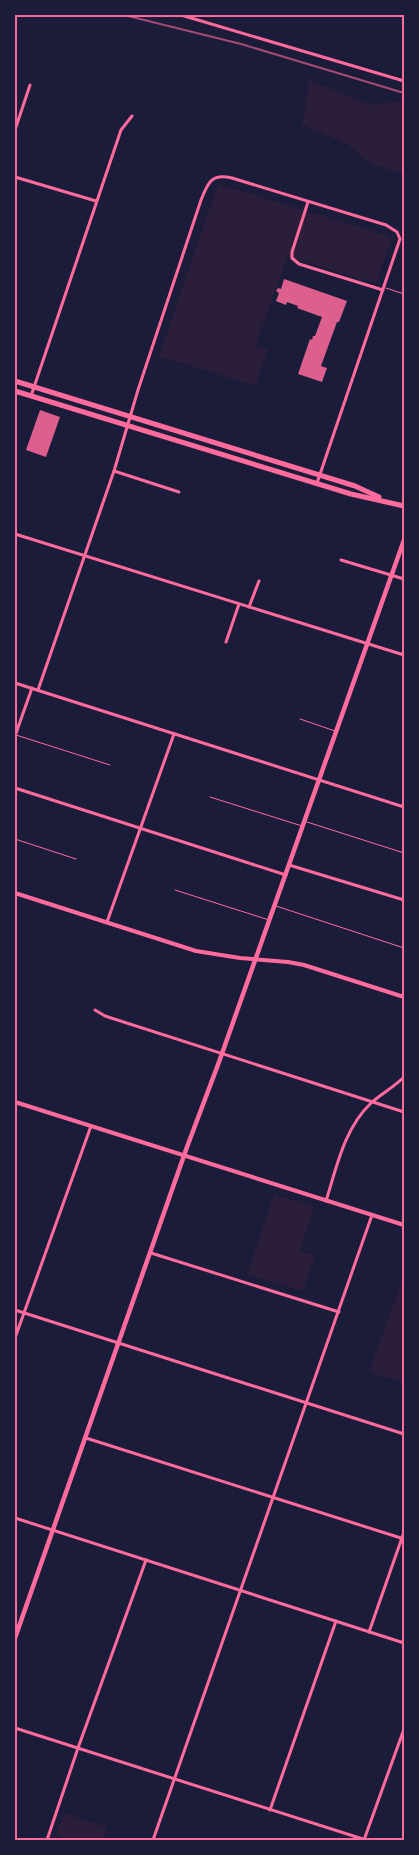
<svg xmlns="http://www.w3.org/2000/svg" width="419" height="1855" viewBox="0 0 419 1855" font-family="Barlow,sans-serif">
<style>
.green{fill:#2a1e3b}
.building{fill:#dd5f8e}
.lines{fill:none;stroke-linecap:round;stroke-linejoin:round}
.service{stroke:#ff6b9d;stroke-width:1}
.minor{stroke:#ff6b9d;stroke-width:3}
.tertiary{stroke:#ff6b9d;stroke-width:4}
.secondary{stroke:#ff6b9d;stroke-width:4.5}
.primary{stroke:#ff6b9d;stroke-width:5}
.rail{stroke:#a44b75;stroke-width:2}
.neatline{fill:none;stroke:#ff6b9d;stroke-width:2}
</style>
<rect width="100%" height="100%" fill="#1b1b3a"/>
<!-- green -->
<g class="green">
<path d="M309,80L371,105L402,101L404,102V174L375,165L363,158L349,145L302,125Z"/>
<path d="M218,184L392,237L376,283L287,257L256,345L268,350L256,386L159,356Z"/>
<path d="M274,1194L314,1207L300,1251L315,1256L303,1291L247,1274Z"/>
<path d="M404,1275V1383L369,1372Z"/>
<path d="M64,1813L107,1827L102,1840H71L56,1835Z"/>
</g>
<!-- building -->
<g class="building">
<path d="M284,279L347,301L339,322H337L321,366L327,368L322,382L298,374L310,339L312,340L313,336H315L322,317L297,308L298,306L287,302L286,305L276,301L279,293L276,291L278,288L281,289Z"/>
<path d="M40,410L60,417L46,457L26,450Z"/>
</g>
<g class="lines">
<!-- service -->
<g class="service">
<path d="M386,288L404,294"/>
<path d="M300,719L335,731"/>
<path d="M16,735L110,765"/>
<path d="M210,797L302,826"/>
<path d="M307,822L404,853"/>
<path d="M15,839L76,859"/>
<path d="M175,890L269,920"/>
<path d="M276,906L404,948"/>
</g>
<!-- minor -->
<g class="minor">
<path d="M181,15L404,81"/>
<path d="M15,130L30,85"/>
<path d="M15,177L96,201"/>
<path d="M308,202L292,252V258L299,264L383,290"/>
<path d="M31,396L121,130L132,116"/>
<path d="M114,471L179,492"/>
<path d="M15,534L404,655"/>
<path d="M341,560L404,579"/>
<path d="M249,607L259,581"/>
<path d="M226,642L239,604"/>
<path d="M15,683L404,807"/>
<path d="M38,690L114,471L138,390L201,200C208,182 212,173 232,178L386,225L397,232L400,239L317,483"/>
<path d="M15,736L32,688"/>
<path d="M15,788L286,875"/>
<path d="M289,865L404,900"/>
<path d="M107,922L174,734"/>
<path d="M95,1010L105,1016L404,1112"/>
<path d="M326,1201C337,1166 344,1129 371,1103C381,1094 394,1087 404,1077"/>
<path d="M151,1253L339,1312"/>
<path d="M15,1310L404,1434"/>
<path d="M15,1338L91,1126"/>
<path d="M86,1438L404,1539"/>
<path d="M15,1518L404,1643"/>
<path d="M369,1632L404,1532"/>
<path d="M15,1728L366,1840"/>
<path d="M270,1810L336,1621"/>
<path d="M47,1840L78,1748L146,1560"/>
<path d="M153,1840L372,1215"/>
<path d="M364,1840L404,1729"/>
</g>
<!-- tertiary -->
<g class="tertiary">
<path d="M15,893L196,951L240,958L288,962L304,965L404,997"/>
<path d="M15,1102L404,1225"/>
</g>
<!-- secondary -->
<path class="secondary" d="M15,1638L187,1147L219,1062L404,540"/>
<!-- primary -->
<g class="primary">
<path d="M15,381L355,486L379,497"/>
<path d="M15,391L351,494L404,506"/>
</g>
<!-- rail -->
<path class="rail" d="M124,15L241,44L404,93"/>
</g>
<!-- border -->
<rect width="419" height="1855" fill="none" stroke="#1b1b3a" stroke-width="32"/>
<rect x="16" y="16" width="387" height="1823" class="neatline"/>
</svg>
